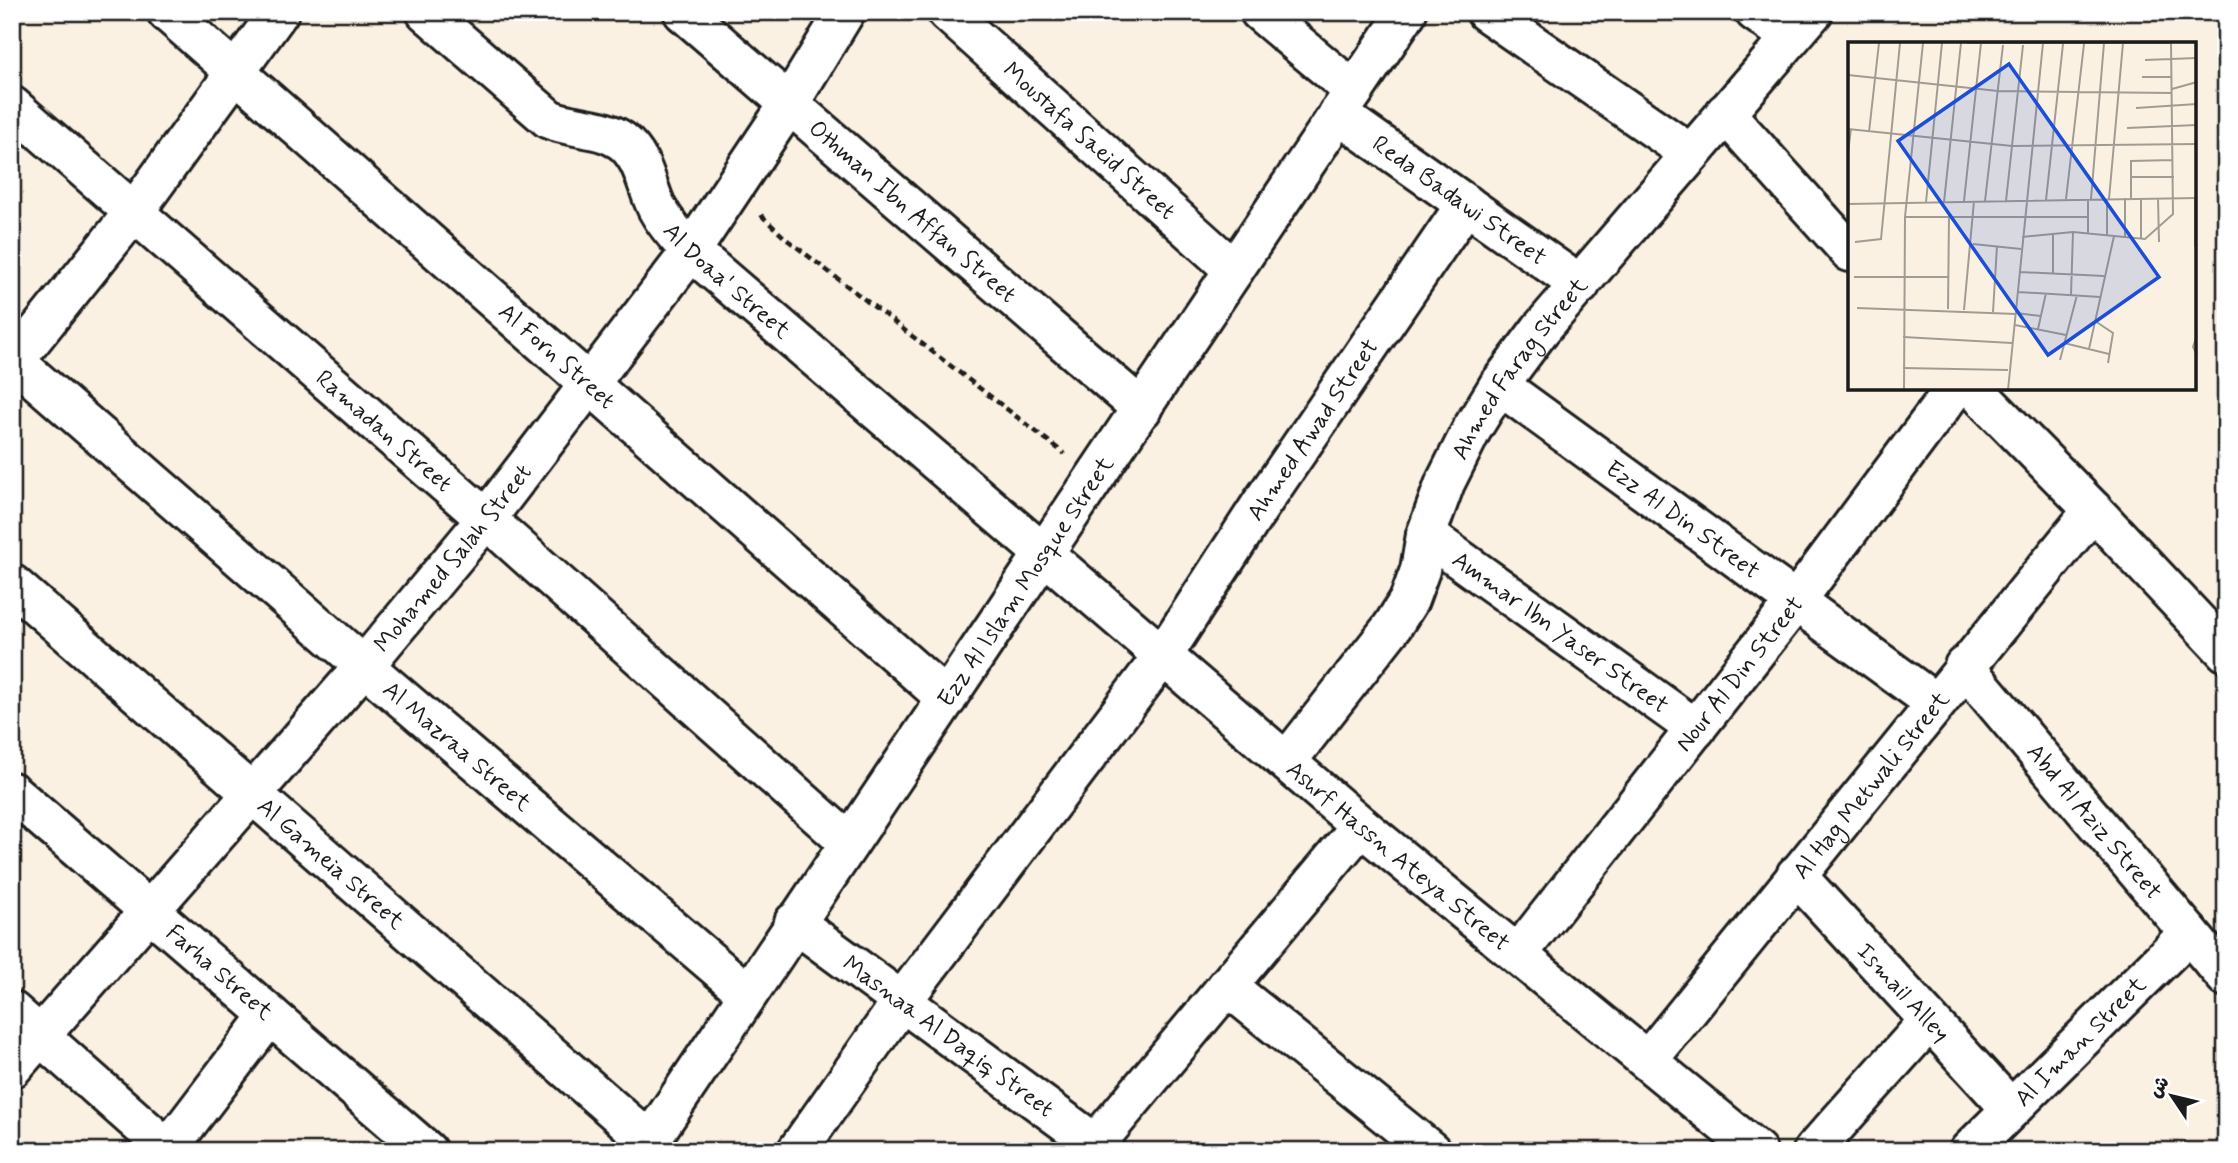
<svg xmlns="http://www.w3.org/2000/svg" width="2238" height="1163" viewBox="0 0 2238 1163" font-family="Mynerve,'Playpen Sans Arabic',sans-serif">
<style>
.lines{fill:none;stroke-linecap:round;stroke-linejoin:round}
.minor-casing{stroke:#1c1c1c;stroke-width:44}
.path{stroke:#1c1c1c;stroke-width:4.5;stroke-dasharray:7 5;stroke-linecap:butt}
.minor{stroke:#fff;stroke-width:38}
.labels{text-anchor:middle;stroke-width:5;stroke-linejoin:round;paint-order:stroke}
.street-label{font-size:24px;fill:#1c1c1c;stroke:#fff}
.inset-road{fill:none;stroke:#a19c93;stroke-width:2}
.view{fill:#1d4ed8;fill-opacity:0.15;stroke:#1d4ed8;stroke-width:3.5}
.inset-edge{fill:none;stroke:#1c1c1c;stroke-width:3.5}
</style>
<rect width="100%" height="100%" fill="#faf1e2"/>
<filter id="ink" filterUnits="userSpaceOnUse"><feTurbulence type="fractalNoise" baseFrequency=".0143" numOctaves="2"/><feDisplacementMap in="SourceGraphic" scale="14" xChannelSelector="R" yChannelSelector="G"/><feConvolveMatrix kernelMatrix="1 2 1 2 8 2 1 2 1" color-interpolation-filters="sRGB"/></filter>
<g filter="url(#ink)">
<g class="lines">
<!-- minor casing -->
<g class="minor-casing">
<g id="minor">
<path id="s1" d="M167,12L947,699"/>
<path id="s2" d="M426,12L549,119C573,129 601,126 622,141C644,158 646,186 657,208C666,225 678,238 691,251L1361,826L1757,1151"/>
<path id="s3" d="M683,12L1142,409"/>
<path id="s4" d="M947,12L1234,270"/>
<path d="M1260,12L1354,91"/>
<path d="M1486,12L1691,154"/>
<path d="M1755,12L1791,37"/>
<path id="s5" d="M12,106L486,519L848,842"/>
<path d="M1725,113L1850,252"/>
<path id="s6" d="M1338,114L1580,285"/>
<path id="s7" d="M12,359L364,666L747,993"/>
<path d="M12,364L134,212L279,12"/>
<path id="s8" d="M1499,385L1934,702"/>
<path d="M1973,388L2093,510L2226,652"/>
<path id="s9" d="M1426,535L1696,729"/>
<path id="s10" d="M12,584L649,1141"/>
<path id="s11" d="M1964,666L2226,977"/>
<path id="s12" d="M1287,761L1392,627L1409,600L1420,570L1426,535L1445,483L1472,429L1499,385L1540,330L1813,12"/>
<path id="s13" d="M12,792L427,1151"/>
<path id="s14" d="M1796,875L2011,1109"/>
<path id="s15" d="M794,922L1105,1151"/>
<path id="s16" d="M1518,954L1796,601L1955,388"/>
<path d="M1227,986L1431,1151"/>
<path d="M12,1011L170,1151"/>
<path id="s17" d="M1648,1060L2093,510"/>
<path id="s18" d="M12,1068L364,666L486,519L691,251L789,104L845,12"/>
<path d="M1096,1143L1361,826"/>
<path d="M168,1149L270,1015"/>
<path id="s19" d="M643,1151L1407,12"/>
<path id="s20" d="M797,1151L902,1001L1162,657L1260,506L1466,204"/>
<path d="M1813,1151L1929,1021"/>
<path id="s21" d="M1969,1151L2189,933"/>
</g>
</g>
<!-- path -->
<path class="path" d="M761,215L785,238L1065,454"/>
<!-- minor -->
<use href="#minor" class="minor"/>
</g>
</g>
<g class="labels">
<!-- street labels -->
<g class="street-label">
<text dy="8" stroke="none"><textPath href="#s4" startOffset="192">Moustafa Saeid Street</textPath></text>
<text dy="8" stroke="none"><textPath href="#s6" startOffset="149">Reda Badawi Street</textPath></text>
<text dy="8" stroke="none"><textPath href="#s3" startOffset="304">Othman Ibn Affan Street</textPath></text>
<text dy="8" stroke="none"><textPath href="#s2" startOffset="418">Al Doaa' Street</textPath></text>
<text dy="8" stroke="none"><textPath href="#s1" startOffset="520">Al Forn Street</textPath></text>
<text dy="8" stroke="none"><textPath href="#s12" startOffset="462">Ahmed Farag Street</textPath></text>
<text dy="8" stroke="none"><textPath href="#s20" startOffset="887">Ahmed Awad Street</textPath></text>
<text dy="8" stroke="none"><textPath href="#s5" startOffset="494">Ramadan Street</textPath></text>
<text dy="8" stroke="none"><textPath href="#s8" startOffset="228">Ezz Al Din Street</textPath></text>
<text dy="8" stroke="none"><textPath href="#s18" startOffset="674">Mohamed Salah Street</textPath></text>
<text dy="8" stroke="none"><textPath href="#s19" startOffset="686">Ezz Al Islam Mosque Street</textPath></text>
<text dy="8" stroke="none"><textPath href="#s9" startOffset="166">Ammar Ibn Yaser Street</textPath></text>
<text dy="8" stroke="none"><textPath href="#s16" startOffset="357">Nour Al Din Street</textPath></text>
<text dy="8" stroke="none"><textPath href="#s7" startOffset="590">Al Mazraa Street</textPath></text>
<text dy="8" stroke="none"><textPath href="#s17" startOffset="354">Al Hag Metwali Street</textPath></text>
<text dy="8" stroke="none"><textPath href="#s11" startOffset="203">Abd Al Aziz Street</textPath></text>
<text dy="8" stroke="none"><textPath href="#s2" startOffset="1302">Ashrf Hassn Ateya Street</textPath></text>
<text dy="8" stroke="none"><textPath href="#s10" startOffset="424">Al Gameia Street</textPath></text>
<text dy="8" stroke="none"><textPath href="#s13" startOffset="275">Farha Street</textPath></text>
<text dy="8" stroke="none"><textPath href="#s14" startOffset="159">Ismail Alley</textPath></text>
<text dy="8" stroke="none"><textPath href="#s15" startOffset="192">Masnaa Al Daqiq Street</textPath></text>
<text dy="8" stroke="none"><textPath href="#s21" startOffset="156">Al Iman Street</textPath></text>
</g>
</g>
<!-- overview -->
<g transform="translate(1848 42)">
<rect width="348" height="348" fill="#faf1e2"/>
<path class="inset-road" d="M119,1H321M297,18L349,16M0,33L150,49L324,51M294,35H323M324,47L349,40M288,66L349,62M279,86L349,83M0,87L164,104L349,102M21,90L31,1M0,110L3,87M282,135H326M277,156V195M283,156V119L325,118M293,156V196M310,156L311,200M347,156V205M218,157L236,2M243,157L256,1M259,157V193M261,157L275,1M198,158L215,2M116,159L133,1M137,159L155,3M158,159L175,3M78,160L94,1M96,160L113,1M0,162L349,156M57,175H240M240,191V157M174,195L225,190L297,197L325,172L323,1M7,200L33,197L52,1M125,202L173,207M172,230L256,234M205,232V193M6,235H101M170,250L252,255M223,253L225,190M9,266L168,272M100,267L101,174M116,268L126,159M145,270L149,204M168,271L193,274M247,279L265,291L260,321M167,283L218,293M190,287L198,251M349,293L345,305L349,313M55,295L164,301M216,301L261,312M241,307L266,194M212,318L229,253M55,326L160,328M56,348L57,175L75,1M160,348L195,1"/>
<path class="view" d="M161,22L311,235L200,313L50,99Z"/>
<rect width="348" height="348" class="inset-edge"/>
</g>
<!-- margin -->
<rect width="2238" height="1163" fill="none" stroke="#fff" stroke-width="42"/>
<rect x="21" y="21" width="2196" height="1121" fill="none" stroke="#1c1c1c" stroke-width="2.5" filter="url(#ink)"/>
<!-- north arrow -->
<g transform="translate(2172 1096) rotate(305)" stroke="#ffffff" stroke-width="5" paint-order="stroke">
<path d="M0-5L12 26L0 18L-12 26Z" fill="#1c1c1c"/>
<text y="-10" font-size="19" font-weight="bold" text-anchor="middle" fill="#1c1c1c">ش</text>
</g>
</svg>
